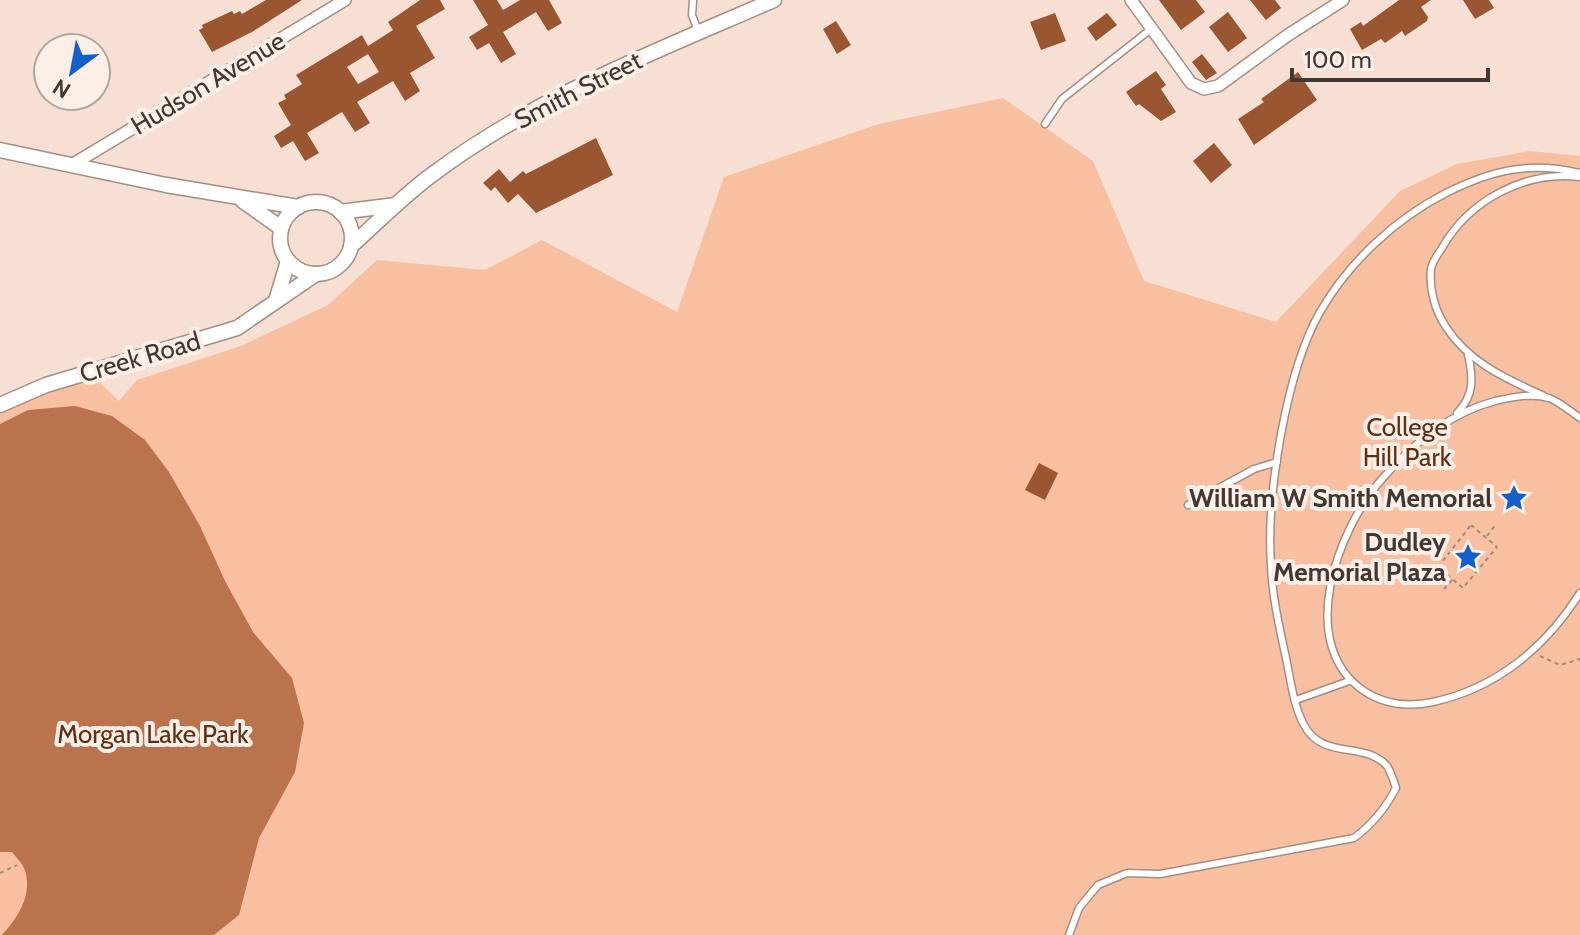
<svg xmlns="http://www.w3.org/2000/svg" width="1580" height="935" viewBox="0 0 1580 935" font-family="Cabin,sans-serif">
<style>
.green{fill:#f8bfa1}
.water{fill:#ba734c}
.building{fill:#9a5630;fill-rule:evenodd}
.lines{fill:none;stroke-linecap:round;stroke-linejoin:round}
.service-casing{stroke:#a48e83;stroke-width:9}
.minor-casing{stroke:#a48e83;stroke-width:14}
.tertiary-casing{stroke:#a48e83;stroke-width:17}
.path{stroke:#9c8c83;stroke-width:2;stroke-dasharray:4 4;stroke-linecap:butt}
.service{stroke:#fff;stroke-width:6}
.minor{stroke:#fff;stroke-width:11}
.tertiary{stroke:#fff;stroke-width:14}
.labels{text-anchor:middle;stroke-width:8;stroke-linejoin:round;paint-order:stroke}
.street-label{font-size:26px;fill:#413833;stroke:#fdefe7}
.park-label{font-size:26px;fill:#603013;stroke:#fdefe7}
.poi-label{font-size:26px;font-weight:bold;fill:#413833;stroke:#fdefe7;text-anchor:end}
</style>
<rect width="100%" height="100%" fill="#f7dfd3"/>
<!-- green -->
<path class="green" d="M1003,98L1093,161L1144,281L1276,322L1400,191L1457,164L1530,151L1580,156V935H0V407L89,372L119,401L137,380L241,346L328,305L377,260L485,270L542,240L677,312L724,177L879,124Z"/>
<!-- water -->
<path class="water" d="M75,406L112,416L145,440L169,472L200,526L225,581L253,632L292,678L304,723L295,772L259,838L239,915L214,935H2C18,918 34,893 24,868C22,863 15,856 12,852H0V424L28,410Z"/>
<!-- building -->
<g class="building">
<path d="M266,0H302L252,32L212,52L199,30L203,28L202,25L232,11L234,14L240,11L242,14Z"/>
<path d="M420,0H440L445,9L416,26L435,58L410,73L420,91L405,101L393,81L357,102L370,123L355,132L342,112L307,133L319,153L305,161L293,141L281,148L274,136L291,125L278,103L286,99L284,95L302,84L296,75L362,35L368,46L393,30L388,22ZM368,54L379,72L358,84L347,67Z"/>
<path d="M473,0H497L503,10L520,0H549L562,23L548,31L536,12L503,32L516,54L501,63L489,43L477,50L469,37L488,25Z"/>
<path d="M1159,0H1196L1205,12L1181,30Z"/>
<path d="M1250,0H1275L1281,8L1266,20Z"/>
<path d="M1399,0H1431L1421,7L1428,17L1427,21L1405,36L1402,31L1385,43L1381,39L1362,50L1350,29L1361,22L1363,26Z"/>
<path d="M1463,0H1489L1494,8L1475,19Z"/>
<path d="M1228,12L1247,38L1228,52L1209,27Z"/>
<path d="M1055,13L1066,41L1041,50L1030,22Z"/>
<path d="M1107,13L1117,25L1096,41L1087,28Z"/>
<path d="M836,21L851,45L837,54L823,29Z"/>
<path d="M1202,54L1217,73L1206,80L1192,62Z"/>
<path d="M1156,71L1166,85L1161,89L1176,112L1161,121L1139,104L1136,106L1126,92Z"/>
<path d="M1298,72L1317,100L1254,145L1238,119L1264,102L1261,99Z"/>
<path d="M596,138L613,175L536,213L518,194L508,203L495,187L491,191L483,183L499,169L510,182L523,171L526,174Z"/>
<path d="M1214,143L1232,165L1211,183L1193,161Z"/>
<path d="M1039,463L1058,473L1045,500L1025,490Z"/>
</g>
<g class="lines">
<!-- service casing -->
<g class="service-casing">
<g id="service">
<path d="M693,0L692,15L698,31"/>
<path d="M1045,124L1062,99L1151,29"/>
<path d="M1544,396C1507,379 1469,363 1446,327C1435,311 1429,289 1431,269C1432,262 1438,254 1442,248C1469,200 1526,170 1580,177"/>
<path d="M1457,413C1475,395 1473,377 1468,354"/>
<path d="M1580,418C1571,412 1560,402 1549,398C1532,393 1512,397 1495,401C1450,413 1412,444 1382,479C1337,530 1295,644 1364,691C1385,705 1409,707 1433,702C1497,688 1546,647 1580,593"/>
<path d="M1188,505L1254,469L1277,462"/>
<path d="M1296,700L1349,681"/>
<path d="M1069,935L1079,908L1098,885L1127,873L1160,874L1354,838C1373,824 1385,809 1396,788C1394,782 1391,772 1387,766C1364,740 1323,761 1304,725C1292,703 1290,673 1284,649C1278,621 1272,593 1271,565C1266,496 1286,372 1320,312C1349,262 1395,219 1446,193C1492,170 1530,161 1580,173"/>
</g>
</g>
<!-- minor casing -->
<g class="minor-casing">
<g id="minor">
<path d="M1131,0L1191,83L1204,89L1218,86L1288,35L1343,0"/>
<path d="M70,166L345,0"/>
</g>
</g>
<!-- tertiary casing -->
<g class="tertiary-casing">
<g id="tertiary">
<path d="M0,150L166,185L298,207"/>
<path d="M243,201L281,228"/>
<circle cx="316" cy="238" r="36"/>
<path d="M340,212L396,205"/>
<path d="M351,246C378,222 404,195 433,174C536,97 657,51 774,0"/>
<path d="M276,301L288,261"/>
<path d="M0,405L46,385L237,328L316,274"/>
</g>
</g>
<!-- path -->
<g class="path">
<path d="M1471,525L1497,547L1463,588L1438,567Z"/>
<path d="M1487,536L1496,524"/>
<path d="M1444,589L1452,580"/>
<path d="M1540,656L1560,665L1580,659"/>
<path d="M0,873L17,865"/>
</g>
<!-- service -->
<use href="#service" class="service"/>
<!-- minor -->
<use href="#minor" class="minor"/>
<!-- tertiary -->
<use href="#tertiary" class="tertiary"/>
</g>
<!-- icons -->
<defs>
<g id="sight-bare" transform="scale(2.16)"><path d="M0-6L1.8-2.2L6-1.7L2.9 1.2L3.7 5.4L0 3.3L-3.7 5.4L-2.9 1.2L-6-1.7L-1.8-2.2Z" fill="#1460cb" stroke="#fdefe7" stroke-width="2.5" paint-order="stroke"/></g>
</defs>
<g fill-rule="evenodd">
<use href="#sight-bare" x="1514" y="498"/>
<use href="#sight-bare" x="1468" y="557"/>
</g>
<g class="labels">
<!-- street labels -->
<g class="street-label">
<text transform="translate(208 83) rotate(-31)" y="9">Hudson Avenue</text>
<text transform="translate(578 90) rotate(-27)" y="9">Smith Street</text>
<text transform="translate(140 357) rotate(-16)" y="9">Creek Road</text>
</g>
<!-- park labels -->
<g class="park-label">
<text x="1407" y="436">College<tspan x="1407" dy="30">Hill Park</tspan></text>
<text x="153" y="743">Morgan Lake Park</text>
</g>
<!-- poi labels -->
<g class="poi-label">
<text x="1492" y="507">William W Smith Memorial</text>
<text x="1446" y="551">Dudley<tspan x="1446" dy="30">Memorial Plaza</tspan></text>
</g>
</g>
<!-- north arrow -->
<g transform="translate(72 72) rotate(212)"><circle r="38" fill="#fdefe7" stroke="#b2a69f" stroke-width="2"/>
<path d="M0-6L14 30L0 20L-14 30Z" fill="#1460cb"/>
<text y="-12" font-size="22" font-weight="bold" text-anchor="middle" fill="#413833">N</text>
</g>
<!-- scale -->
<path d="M1292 68v12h196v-12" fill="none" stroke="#413833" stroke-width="4"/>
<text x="1304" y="68" font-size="24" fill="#413833" stroke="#fdefe7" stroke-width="6" paint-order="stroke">100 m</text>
</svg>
